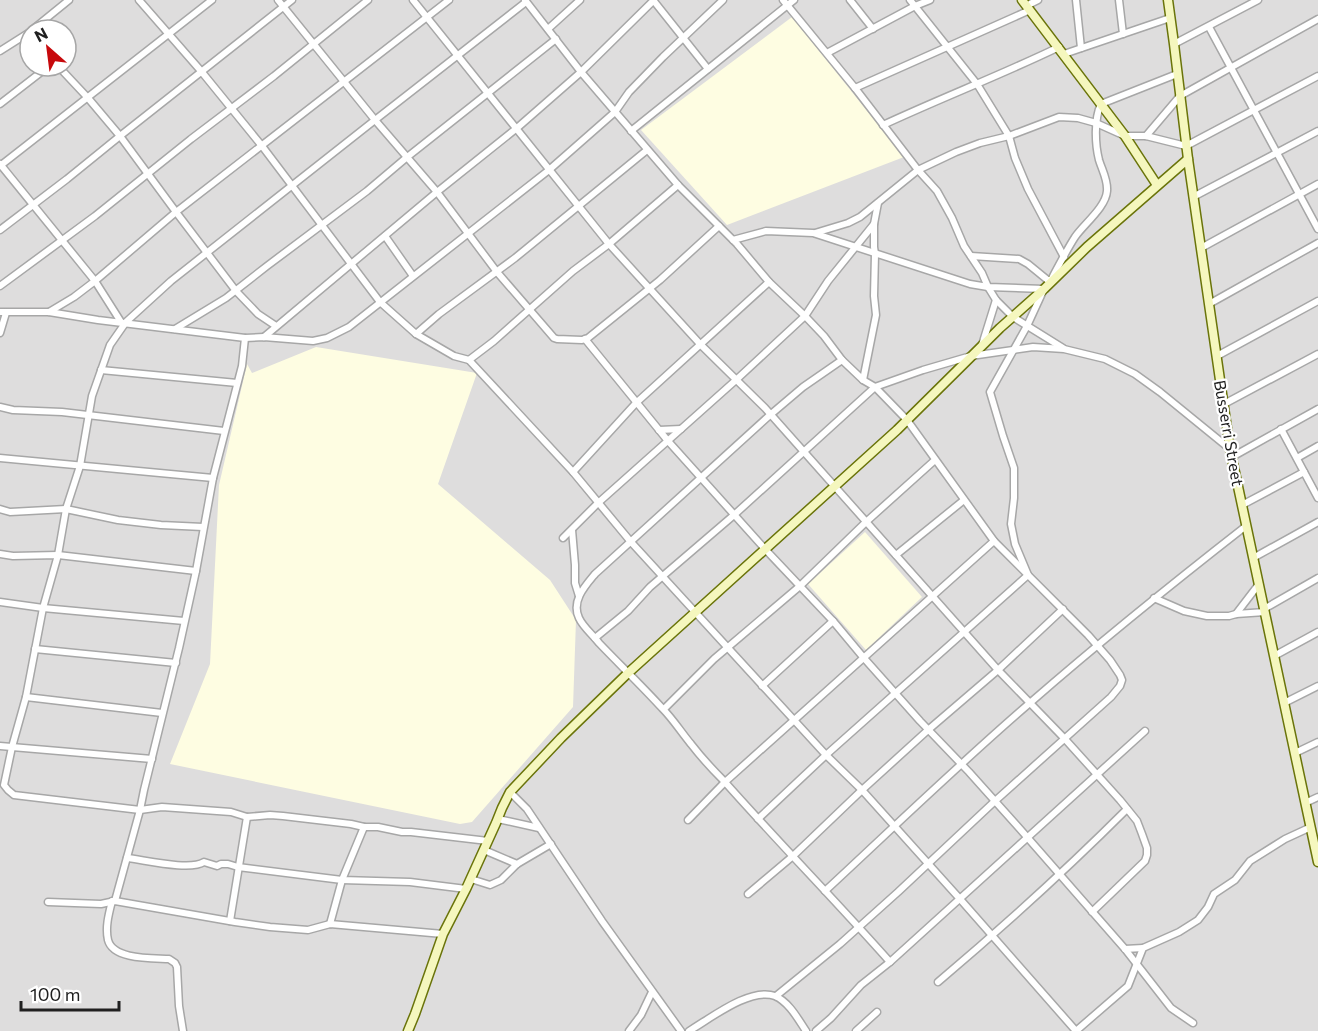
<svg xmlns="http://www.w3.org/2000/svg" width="1318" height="1031" viewBox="0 0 1318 1031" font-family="Commissioner,sans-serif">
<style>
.residential{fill:#dedddd;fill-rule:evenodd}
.education{fill:#fefde2}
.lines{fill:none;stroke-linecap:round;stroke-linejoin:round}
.street-casing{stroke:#a7a7a7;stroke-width:9}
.secondary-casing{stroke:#6a740a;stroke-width:11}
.street{stroke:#fff;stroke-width:6}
.secondary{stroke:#f5f7be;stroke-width:8}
.labels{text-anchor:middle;stroke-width:4.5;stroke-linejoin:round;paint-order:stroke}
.street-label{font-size:16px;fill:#202020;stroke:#fff}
</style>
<rect width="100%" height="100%" fill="#f0ede7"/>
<!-- residential -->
<path class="residential" d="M0,0H1318V1031H0ZM30,30H66V66H30Z"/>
<!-- education -->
<g class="education">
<path d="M792,17L904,157L727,225L641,130Z"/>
<path d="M316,347L477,373L438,484L550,580L576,620L573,707L472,822L460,824L170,764L210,664L219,485L247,364L252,373Z"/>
<path d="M865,532L922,597L866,650L808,584Z"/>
</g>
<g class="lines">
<!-- street casing -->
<g class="street-casing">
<g id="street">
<path d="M139,0L201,71L262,146L380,302L416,334L439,314L515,258L647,150"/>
<path d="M278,0L375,120L437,192L497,272L554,338L557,339L582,340L588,338L660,280L719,226"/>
<path d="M413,0L609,244L700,344L765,408L998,670L1064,738L1120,800L1137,821L1142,834L1147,848V855L1145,861L1092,912"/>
<path d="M525,0L581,72L678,185L737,244L769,282L805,316L824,336L842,360L863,380L875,387L907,420L994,541L1088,635L1110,660L1120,675L1122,680L1120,686L1111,697L995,801L898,892L840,944L776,996"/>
<path d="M653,0L708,69"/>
<path d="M783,0L855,88L918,170L937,191L952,218L964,246L982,273L988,287L996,300L1013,317L1063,348"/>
<path d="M850,0L873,29"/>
<path d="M910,0L977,84L1009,136L1015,158L1028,189L1064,257"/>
<path d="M1076,0L1081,48"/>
<path d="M1119,0L1123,34"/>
<path d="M1026,6L1038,0"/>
<path d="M1209,27L1318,229"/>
<path d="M548,29L580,0"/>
<path d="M32,30L69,0"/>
<path d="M1174,44L1258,0"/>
<path d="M0,51L30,32"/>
<path d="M827,53L915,6L930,0"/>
<path d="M1064,54L1170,18"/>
<path d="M58,66L88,98L120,136L176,212L236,291L258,314L276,326"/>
<path d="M855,88L1030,10"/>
<path d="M0,104L49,66"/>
<path d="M883,125C941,98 1001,75 1059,47"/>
<path d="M631,131L794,0"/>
<path d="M1146,136L1180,96L1318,19"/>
<path d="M0,164L95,281L121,322"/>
<path d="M0,166L212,0"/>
<path d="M1193,197L1318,131"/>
<path d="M0,230L67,179L120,136L292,0"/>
<path d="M815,233L848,223L860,217L918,170L956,152L980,143L1009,136L1059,117L1078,118L1096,123L1125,136H1146L1186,146L1318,76"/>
<path d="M385,236L413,276"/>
<path d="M733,240L766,231L813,233L970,284L988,287L1044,289L1027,326L990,392L1003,436L1014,468V498L1011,524L1015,544L1028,575L826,755L758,819"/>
<path d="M1201,248L1318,184"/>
<path d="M971,256L1019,259L1028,264L1050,282C1058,267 1066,251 1075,237C1084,224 1106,207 1107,191C1108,180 1102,170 1099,160C1095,144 1094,119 1101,104L1177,74"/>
<path d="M0,286L95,216L191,139L274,76L368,0"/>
<path d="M1209,304L1318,243"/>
<path d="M0,312H49L98,320L245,338L242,366L213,478L196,571L179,648L144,790L140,810L115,901"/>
<path d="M49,312L74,297L95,281L176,212L449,0"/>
<path d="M175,329L226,298L267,266L367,191L406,158L556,39"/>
<path d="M0,333L6,313"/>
<path d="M416,334L454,356L469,360L494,341L573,271L609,244L678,185"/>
<path d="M264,337L437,192L517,128L581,72L654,0"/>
<path d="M245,338L264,337L313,341L327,338L349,327L549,170L615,112L629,92L663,57L723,0"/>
<path d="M585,339L668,441L765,549L833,621L863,657L920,721L969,772L1020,829L1125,949L1171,1008L1193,1023"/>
<path d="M982,345L996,300"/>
<path d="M1217,356L1318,301"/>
<path d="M469,360L573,472L631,542L826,755L862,790L960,899L1076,1031"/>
<path d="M842,360L803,387L770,415L595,574C585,586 571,601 579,618C583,627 593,635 599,643C620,665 642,686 662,708C673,719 681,732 691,744C701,757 712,769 724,781C778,842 836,901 890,962"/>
<path d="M101,370L237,383"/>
<path d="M863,380L876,315L874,296L875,254L874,247V224L878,203"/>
<path d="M1224,404L1318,354"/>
<path d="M0,407L13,410L62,412L224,431"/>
<path d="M1281,429L1318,498"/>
<path d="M659,430L681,429"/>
<path d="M1232,457L1318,409"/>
<path d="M0,458L213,478"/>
<path d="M1297,458L1318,446"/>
<path d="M573,472L636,403L769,282"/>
<path d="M1242,505L1304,472"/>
<path d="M0,509L10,512L66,509L118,520L161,525L203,527"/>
<path d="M572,530L575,565V583L579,596"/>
<path d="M563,538L598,503L736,380L805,316L828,281L874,224"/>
<path d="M0,554L13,556L58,555L196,571"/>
<path d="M896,555L964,500"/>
<path d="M1253,558L1318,522"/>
<path d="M1154,598L1184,611L1207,616H1229L1236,614L1265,612"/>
<path d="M0,602L43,608L184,621"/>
<path d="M1264,609L1318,578"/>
<path d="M1236,614L1259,584"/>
<path d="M595,638L628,611L650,587L734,515L875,387L923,370L971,356L1033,347L1064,349L1105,359L1135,374L1160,392L1230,449"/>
<path d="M35,649L176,663"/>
<path d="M1274,656L1318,632"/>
<path d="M762,686L833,621"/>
<path d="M26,697L162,713"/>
<path d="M1284,703L1318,686"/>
<path d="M664,709L714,659L800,586L866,522L935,460"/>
<path d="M0,746L152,759"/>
<path d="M1295,753L1318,742"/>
<path d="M510,792L527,809L602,921L681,1031"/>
<path d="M1305,803L1318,797"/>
<path d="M498,819L539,828"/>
<path d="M688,820L725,782L994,541"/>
<path d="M488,841L411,832H402L378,827H364L351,824L283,816L270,815L247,817L231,812L162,807L140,810L14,795L8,790L4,785L12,747L26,697L43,608L58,555L66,509L80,466L92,396L110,345L126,322L171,281L375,120L526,2"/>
<path d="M484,850L517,864"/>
<path d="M127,858C145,860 190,871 204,862L217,866L221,864H228L238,867L342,880L410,882L466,889"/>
<path d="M471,879L490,885L501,880L517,864L551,844"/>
<path d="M825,891C893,828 960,763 1031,702C1101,641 1173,583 1246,526"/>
<path d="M748,894L793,856L862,790L928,730L998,670L1063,609"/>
<path d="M112,901C109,913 105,927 108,940C113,960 153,958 169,959L175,963L177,967L179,1006L183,1031"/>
<path d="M48,902L101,904L115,901L235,922L270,927L308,930L330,924L443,934"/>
<path d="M230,921L247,817"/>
<path d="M330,924L342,880L364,827"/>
<path d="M1125,949L1143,948"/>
<path d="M938,982C1003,927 1067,869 1127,809"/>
<path d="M629,1031L641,1015L652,992"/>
<path d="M689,1031C711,1018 750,987 775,996C789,1002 798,1019 806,1031"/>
<path d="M816,1031L831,1018L861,985L890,962L1145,731"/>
<path d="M856,1031L877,1012"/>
<path d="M1076,1031L1128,986L1143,948L1179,932L1198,920L1208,907L1214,894L1235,880L1250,861L1285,839L1311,827"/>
</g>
</g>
<!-- secondary casing -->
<g class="secondary-casing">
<g id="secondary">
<path d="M1022,0L1125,136L1157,185"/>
<path d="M1168,0L1174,44L1188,159L1230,449L1318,862"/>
<path d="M408,1031L415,1014L443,934L466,889L496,823L502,808L510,792L561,738L627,674L897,430L1000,328L1044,289L1087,247L1188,159"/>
</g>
</g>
<!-- street -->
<use href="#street" class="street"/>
<!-- secondary -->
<use href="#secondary" class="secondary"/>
</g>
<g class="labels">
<!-- street labels -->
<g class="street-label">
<text transform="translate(1229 433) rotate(80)" y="6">Busserri Street</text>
</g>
</g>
<!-- north arrow -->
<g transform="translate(48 48) rotate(332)"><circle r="28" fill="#ffffff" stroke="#a6a6a6" stroke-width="1.5"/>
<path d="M0-4.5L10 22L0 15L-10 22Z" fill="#c7090c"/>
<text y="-9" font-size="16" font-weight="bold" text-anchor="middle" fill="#202020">N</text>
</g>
<!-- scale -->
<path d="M21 1001v9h98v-9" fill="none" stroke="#202020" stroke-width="3"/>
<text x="30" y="1001" font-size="18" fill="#202020" stroke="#ffffff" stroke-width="4.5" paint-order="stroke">100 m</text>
</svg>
